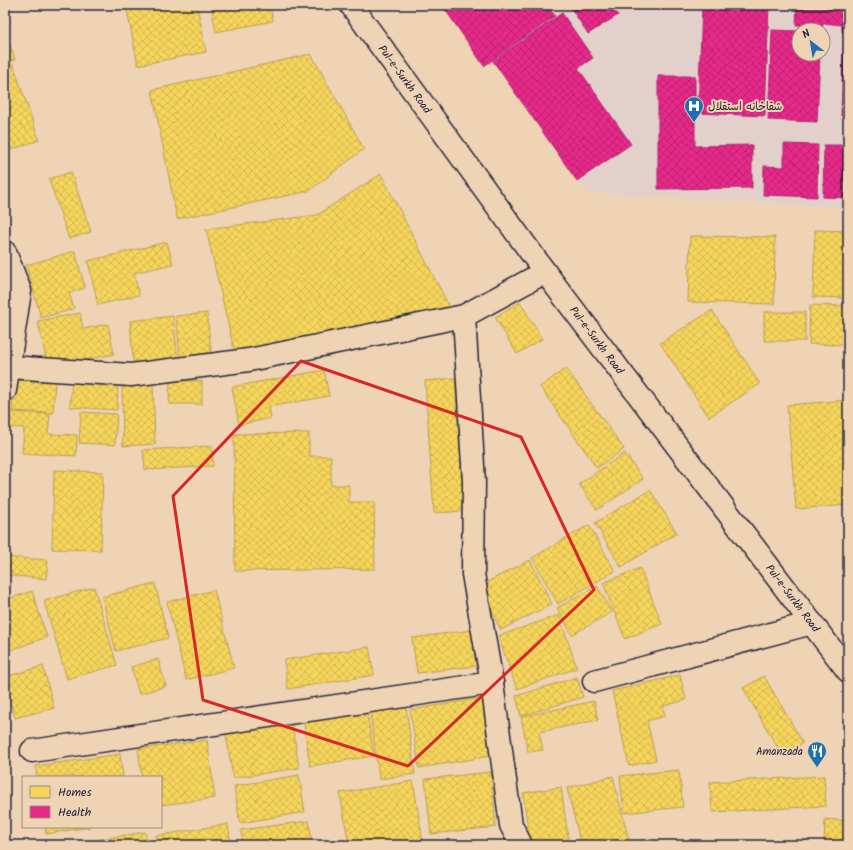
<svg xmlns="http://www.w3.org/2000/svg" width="853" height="850" viewBox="0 0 853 850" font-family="Kalam,'Playpen Sans Arabic',sans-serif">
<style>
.built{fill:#e3d0ca;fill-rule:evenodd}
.homes{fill:url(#homes-cross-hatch);stroke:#b69f52}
.health{fill:url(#health-cross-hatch);stroke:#ac2772}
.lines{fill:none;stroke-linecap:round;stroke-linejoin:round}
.minor-casing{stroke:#22223b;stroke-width:25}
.minor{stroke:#efd3b5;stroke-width:22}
.marked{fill:none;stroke:#d62828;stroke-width:3;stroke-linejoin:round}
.labels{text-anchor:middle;stroke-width:4;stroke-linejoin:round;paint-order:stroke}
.street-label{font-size:11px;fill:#22223b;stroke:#efd3b5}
.poi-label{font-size:11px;fill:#22223b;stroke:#efd3b5;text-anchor:start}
</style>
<defs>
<pattern id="homes-cross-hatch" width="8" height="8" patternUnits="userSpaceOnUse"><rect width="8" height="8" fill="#f6d55c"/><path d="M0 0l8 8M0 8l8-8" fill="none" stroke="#d3b751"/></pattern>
<pattern id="health-cross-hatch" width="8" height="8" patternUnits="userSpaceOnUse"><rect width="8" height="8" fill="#e7298a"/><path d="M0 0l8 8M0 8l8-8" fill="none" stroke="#bb2372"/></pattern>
</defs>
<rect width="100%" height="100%" fill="#efd3b5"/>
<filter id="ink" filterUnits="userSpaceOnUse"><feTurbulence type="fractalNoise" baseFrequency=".025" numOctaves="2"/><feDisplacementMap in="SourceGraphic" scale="8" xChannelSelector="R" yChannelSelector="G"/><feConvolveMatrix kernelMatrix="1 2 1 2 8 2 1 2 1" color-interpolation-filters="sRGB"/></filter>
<g filter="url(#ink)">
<!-- built -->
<path class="built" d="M456,5H848V208L588,193ZM799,30H823V54H799Z"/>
<!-- homes -->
<g class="homes">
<path d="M126,5H197L206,52L138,65Z"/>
<path d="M211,5H270L273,21L216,32Z"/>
<path d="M5,10L10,24L5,25Z"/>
<path d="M5,30L15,60L5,63Z"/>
<path d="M311,54L364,149L309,191L177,219L152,90Z"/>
<path d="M13,64L39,140L5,152V66Z"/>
<path d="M71,172L91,232L69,239L49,179Z"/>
<path d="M381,174L452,312L235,354L206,229L317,215Z"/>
<path d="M815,230L848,231V298L813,297Z"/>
<path d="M690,236L775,237L774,304L688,302Z"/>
<path d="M167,242L173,264L134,273L139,295L98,305L88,261Z"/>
<path d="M75,251L85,288L69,293L74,309L41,318L26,265Z"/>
<path d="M520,302L542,339L517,354L495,317Z"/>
<path d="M810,305L848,306V345L809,344Z"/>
<path d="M712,310L760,384L709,417L660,343Z"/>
<rect x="764" y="312" width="41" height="29"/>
<path d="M80,313L83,329L108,324L114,354L48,368L38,321Z"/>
<path d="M207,313L212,361L181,364L176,316Z"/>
<path d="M173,316L179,368L134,372L130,321Z"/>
<path d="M566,368L624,449L597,468L540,387Z"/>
<path d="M324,370L329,396L269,407L271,418L239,425L232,387Z"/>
<path d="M455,378L464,511L434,513L425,381Z"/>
<path d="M72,379L118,382L117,410L70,407Z"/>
<path d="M14,380L55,382L53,413L12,411Z"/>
<path d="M170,381H202V404H169Z"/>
<path d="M153,383L155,444L123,446L122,384Z"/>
<path d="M848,400V505L796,509L787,405Z"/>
<path d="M10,412L50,414L48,434L77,435L76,456L22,453L24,428L10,427Z"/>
<path d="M81,412L117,414L115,445L79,443Z"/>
<path d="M309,433V456H331V485H349V502H374L375,569L235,571L234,434Z"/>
<path d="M212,446L213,466L145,470L143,450Z"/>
<path d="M625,453L643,479L597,510L579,484Z"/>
<path d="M54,470L103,472L101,550L52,549Z"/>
<path d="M650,490L677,533L621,567L595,523Z"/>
<path d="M589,525L615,571L558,604L532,558Z"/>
<path d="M5,557L48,560L46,579L5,575Z"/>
<path d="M530,560L552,604L501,630L479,586Z"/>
<path d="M640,568L662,624L625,639L603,583Z"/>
<path d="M155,583L168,638L116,651L102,597Z"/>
<path d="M597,586L612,612L572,635L557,608Z"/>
<path d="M94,587L117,665L67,679L44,601Z"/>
<path d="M214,590L234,668L186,680L167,602Z"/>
<path d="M32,591L47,637L5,652V600Z"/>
<path d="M559,615L577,668L517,689L498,636Z"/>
<path d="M472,630L476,666L417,673L412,638Z"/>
<path d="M369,647L374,675L288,689L284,660Z"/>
<path d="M158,659L166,686L139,694L131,667Z"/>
<path d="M43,666L54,708L15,718L5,682V677Z"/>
<path d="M680,675L686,700L663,706L665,716L647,721L656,760L629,766L612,691Z"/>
<path d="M764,676L803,743L782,755L743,688Z"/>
<path d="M577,677L583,697L521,716L516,696Z"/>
<path d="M487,697L497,755L419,768L410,710Z"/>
<path d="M594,701L598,720L539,732L543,750L528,752L521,717Z"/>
<path d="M406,707L415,774L379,779L370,712Z"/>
<path d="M367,712L374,756L310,766L304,722Z"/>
<path d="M292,723L299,768L233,778L226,734Z"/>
<path d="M207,740L215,798L161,805V777H142L138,749Z"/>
<path d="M120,754L123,777H37L36,766Z"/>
<path d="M679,770L683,807L624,813L620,776Z"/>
<path d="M491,772L496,827L431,834L425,779Z"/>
<path d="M299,775L305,812L240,823L234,786Z"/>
<path d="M613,776L630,845H581L567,788Z"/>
<path d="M824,776L826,806L712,812L710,782Z"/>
<path d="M413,781L423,842L404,845H349L340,793Z"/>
<path d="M561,787L569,844L561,845H530L523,793Z"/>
<path d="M825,819L848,821V845H824Z"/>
<path d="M309,821L312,845H243L241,830Z"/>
<path d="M228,824L231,845H157L155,836Z"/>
<path d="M45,827H90L46,834Z"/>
<path d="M145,832L148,845H63Z"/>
<path d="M806,841V845H748Z"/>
</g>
<!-- health -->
<g class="health">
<path d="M442,5H547L555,16L484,66Z"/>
<path d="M569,5H611L618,15L588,34Z"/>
<path d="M702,5H769L765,116L698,113Z"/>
<path d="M797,5H848V116H841L844,32H842V25L823,23V26L796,25Z"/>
<path d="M562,13L593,58L578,68L631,144L577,181L493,61Z"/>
<path d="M772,30L799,31V54H820L817,122L768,120Z"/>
<path d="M658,76H695V146L752,145V188L658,189Z"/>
<path d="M784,144L818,145L817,197L763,195L764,166L784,167Z"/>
<path d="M824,145H848V198L823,197Z"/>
</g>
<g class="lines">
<!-- minor casing -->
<g class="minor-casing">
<g id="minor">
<path d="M351,5L545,272L848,671"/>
<path d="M5,252L20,291L5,390"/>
<path d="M464,316L474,482L473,574L492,683L511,825L521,845"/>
<path d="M9,367L131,375L249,360L464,316L545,272"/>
<path d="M594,681L812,623"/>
<path d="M32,751L492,683"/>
</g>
</g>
<!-- minor -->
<use href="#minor" class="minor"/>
</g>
</g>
<!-- marked area -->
<path class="marked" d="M301,361L521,437L594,590L408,766L203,700L173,496Z"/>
<!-- icons -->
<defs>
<g id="hospital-pin" transform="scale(1)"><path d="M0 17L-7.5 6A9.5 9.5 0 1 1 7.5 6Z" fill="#1f6fb2" stroke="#efd3b5"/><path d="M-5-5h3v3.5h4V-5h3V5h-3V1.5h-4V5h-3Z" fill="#fff"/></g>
<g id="restaurant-pin" transform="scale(1)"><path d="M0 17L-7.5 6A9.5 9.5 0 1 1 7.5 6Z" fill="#1f6fb2" stroke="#efd3b5"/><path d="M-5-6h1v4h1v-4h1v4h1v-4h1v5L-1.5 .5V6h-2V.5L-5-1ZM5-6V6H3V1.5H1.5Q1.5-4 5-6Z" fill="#fff"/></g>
</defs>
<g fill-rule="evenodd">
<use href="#hospital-pin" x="694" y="106"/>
<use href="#restaurant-pin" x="817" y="751"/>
</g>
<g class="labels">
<!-- street labels -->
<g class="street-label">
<text transform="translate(405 79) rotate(54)" y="4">Pul-e-Surkh Road</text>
<text transform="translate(597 340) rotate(53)" y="4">Pul-e-Surkh Road</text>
<text transform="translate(793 598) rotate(53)" y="4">Pul-e-Surkh Road</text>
</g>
<!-- poi labels -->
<g class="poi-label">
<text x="708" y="110">شفاخانه استقلال</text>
<text x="803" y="755" text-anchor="end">Amanzada</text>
</g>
</g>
<!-- margin -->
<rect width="853" height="850" fill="none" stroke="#efd3b5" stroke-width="20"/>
<rect x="10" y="10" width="833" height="830" fill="none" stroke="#22223b" stroke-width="1.5" filter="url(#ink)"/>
<!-- legend -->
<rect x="22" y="776" width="140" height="52" fill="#efd3b5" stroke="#9d8c84"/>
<rect x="30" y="786" width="20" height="12" fill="#f6d55c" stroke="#9d8c84"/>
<text x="58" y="796" font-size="12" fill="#22223b">Homes</text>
<rect x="30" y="806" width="20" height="12" fill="#e7298a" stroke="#9d8c84"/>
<text x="58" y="816" font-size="12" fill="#22223b">Health</text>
<!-- north arrow -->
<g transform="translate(811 42) rotate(329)"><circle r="19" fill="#efd3b5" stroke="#9d8c84"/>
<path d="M0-3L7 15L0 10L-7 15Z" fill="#1f6fb2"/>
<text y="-6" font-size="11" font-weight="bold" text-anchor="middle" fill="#22223b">N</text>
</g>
</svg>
